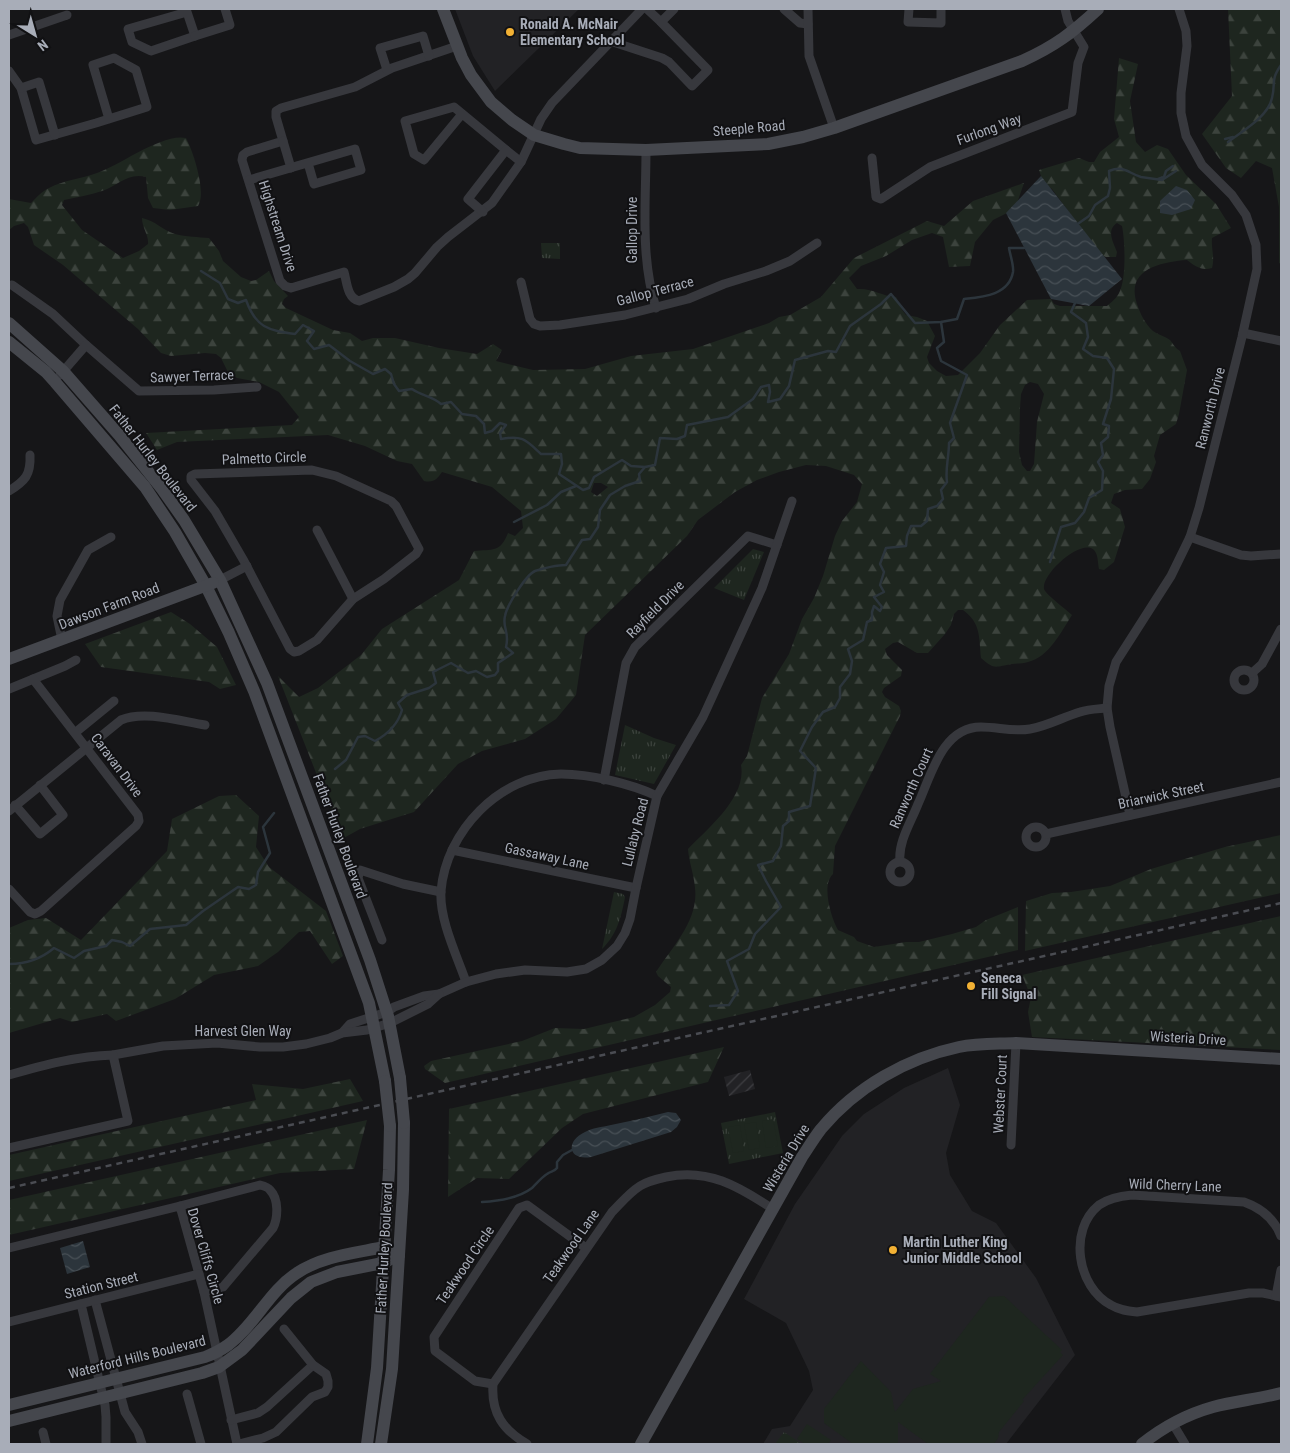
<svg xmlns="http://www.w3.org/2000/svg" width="1290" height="1453" viewBox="0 0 1290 1453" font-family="'Roboto Condensed',sans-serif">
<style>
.built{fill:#222225}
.industrial{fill:url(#industrial-furrows)}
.grass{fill:url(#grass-tufts)}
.forest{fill:url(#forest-firs);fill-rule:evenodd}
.pitch{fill:#1e261f}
.water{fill:url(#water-waves)}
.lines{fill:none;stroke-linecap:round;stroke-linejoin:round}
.stream{stroke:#2c353c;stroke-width:2.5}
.street{stroke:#37383d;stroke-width:9}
.secondary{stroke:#45474d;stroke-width:12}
.rail{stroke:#4a4c52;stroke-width:2.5;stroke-dasharray:6 5;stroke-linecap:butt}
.secondary-bridge{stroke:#45474d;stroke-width:12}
.poi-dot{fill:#f2b134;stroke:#111113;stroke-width:2}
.labels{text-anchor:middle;stroke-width:4;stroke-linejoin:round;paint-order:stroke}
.poi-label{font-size:14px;font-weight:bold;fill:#a8adb8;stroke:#111113;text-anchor:start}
.street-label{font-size:14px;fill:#a8adb8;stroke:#111113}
</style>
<defs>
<pattern id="industrial-furrows" width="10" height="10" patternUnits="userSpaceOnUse" patternTransform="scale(1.25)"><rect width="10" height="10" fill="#222225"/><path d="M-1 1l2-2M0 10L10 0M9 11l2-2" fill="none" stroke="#3f3f43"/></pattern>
<pattern id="grass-tufts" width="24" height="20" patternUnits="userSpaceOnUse" patternTransform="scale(1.25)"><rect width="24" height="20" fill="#1e261f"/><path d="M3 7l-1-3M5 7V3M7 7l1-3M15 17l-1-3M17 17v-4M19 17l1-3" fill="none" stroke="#3c433d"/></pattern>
<pattern id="forest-firs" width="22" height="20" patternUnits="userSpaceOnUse" patternTransform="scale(1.25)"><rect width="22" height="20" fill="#1e261f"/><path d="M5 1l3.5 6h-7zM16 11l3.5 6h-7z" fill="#3c433d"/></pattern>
<pattern id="water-waves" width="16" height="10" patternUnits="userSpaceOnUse" patternTransform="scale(1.25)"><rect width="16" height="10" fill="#2c353c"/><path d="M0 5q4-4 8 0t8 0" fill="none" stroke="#485056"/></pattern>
</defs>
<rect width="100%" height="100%" fill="#161618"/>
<!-- built -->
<g class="built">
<path d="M455,9H579L495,91L473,56Z"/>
<path d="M948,1068L960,1105L946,1153L950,1175L972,1211L996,1223L1036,1278L1075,1355L1006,1444H763L772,1429L790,1426L813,1390L809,1371L786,1323L744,1299L795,1204L842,1136L864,1114L904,1088Z"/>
</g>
<!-- industrial -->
<path class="industrial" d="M750,1070L755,1089L729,1096L724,1077Z"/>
<!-- grass -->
<g class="grass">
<path d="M541,243H560V259L542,258Z"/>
<path d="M753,549L764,552L744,600L714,588Z"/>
<path d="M625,725L654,738L676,745L654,784L615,775Z"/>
<path d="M614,892L623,894L625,897C621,918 617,934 602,949Z"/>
<path d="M775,1112L783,1153L729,1164L721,1123Z"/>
<path d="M784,1432L802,1444H775Z"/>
</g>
<!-- forest -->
<g class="forest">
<path d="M1228,9H1281V264L1279,263V207L1272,168L1256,161L1241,178L1226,168L1202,134L1232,96Z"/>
<path d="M1119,58L1138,64L1130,101L1136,142L1145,152L1157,145L1168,149L1186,175L1216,204L1231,228L1212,238C1211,249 1215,257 1212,268C1201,271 1195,266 1187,260C1161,262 1125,269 1137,304C1140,313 1145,324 1153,331C1158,335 1165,336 1170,340C1174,345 1175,348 1180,351L1187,370L1179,414L1176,424L1160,435L1154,456L1156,462L1150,479L1142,489L1125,490L1114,494L1111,503L1120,509L1125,527L1114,562L1104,570L1099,569C1098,564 1098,557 1096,553C1087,533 1041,573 1044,589C1045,594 1067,610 1072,615C1061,632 1049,657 1028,662C1023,664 1017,663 1012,664C994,667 995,670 981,658C979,637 981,623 963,610H958L954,614L951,625L945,634L928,653H917L898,642L893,643L885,649L887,655L902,670L901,676L884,688L882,692L885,697L899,706L901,711L900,716L835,846L833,874C821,884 831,918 838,930L854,937L857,941L874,947L906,942H919L952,934L976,927L986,920L1018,907V950L445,1083L425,1069L424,1066L431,1061L522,1041L555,1028L584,1029L634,1017L655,1005L670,992L671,987L658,976L656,972C672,947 699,920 695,888C694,875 689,862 688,849C708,828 747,797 741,765L747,756L762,698L789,654L802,619L814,598L823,576L835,536L842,521L857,502L862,484L854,475L826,466L806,465L779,472L757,480L735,492L698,520L687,536L585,635L576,695L556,719L525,739L482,751L458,764L414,812L360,829L342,839L278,676L299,697L318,688L361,655L382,629L459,580L474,551C493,549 500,553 508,533L515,536L523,528L521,511L492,487L442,472C437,479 434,483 424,481L412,464L397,461L365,446L328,435L177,442L157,450L146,433L292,425L299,417L279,392L259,382L237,378L228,372L221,358L216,354L205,353L171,356L161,353L138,329L63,265L34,245L28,227L24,223L14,226L9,230V199L31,203C36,198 42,191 49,188C64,180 81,179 97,173C119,166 162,133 186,138C193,151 207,193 198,206L170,210L153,208L148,198L146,177C128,172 117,186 102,191C90,195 77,197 64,200L62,205L82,230L123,258L139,251L148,244C149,235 142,228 142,218C156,221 162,230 175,234C186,237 198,237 209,238L219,251L223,261L241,277L251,281L256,280L269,271L274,281L288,296L284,299L282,304L286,308L333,330L350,333L362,341L373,338H395L439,348L477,354L493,344L502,350L496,361L533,370L585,369L631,356L693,349L769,323L779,317L790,315L821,297L854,258L927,221L944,226L973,201L1024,183L1015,209L993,220L975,242L970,266L949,267L943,237L932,233L912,240L886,256L861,266L849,278L857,289C873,288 881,296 896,297C900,304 900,308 906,315L917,317L927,321L935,336L927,357L929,363L937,371L946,376L958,375L980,353L1000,325L1027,300L1051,299L1054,304L1060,306H1107C1113,301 1119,296 1121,288C1126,274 1125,240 1122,226L1117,223C1106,230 1113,242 1117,252L1116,257H1106L1101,255L1052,189L1043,182L1039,170L1079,158L1089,162H1094L1100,152L1119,137L1114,119ZM1030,382L1038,384L1044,394L1037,422L1034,464L1030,471H1027L1022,465L1019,452L1020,408L1021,394L1025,385ZM594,483H601L608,487L597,496L591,492Z"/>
<path d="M171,612L190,624L217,647L236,685L220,689L209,682L101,667L85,644Z"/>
<path d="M236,795L259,816L256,847L269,867L326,911L343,956L332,964L310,931L299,932L278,952L258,966L214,975L175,999L116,1021L107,1014L72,1022L60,1018L9,1033V928L28,920L46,918L81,940L167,851L172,819L219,796Z"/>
<path d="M1281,835V893L1025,951L1026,901L1052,893L1071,892L1110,886L1151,869L1225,847Z"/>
<path d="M1281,916V1050L1032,1037L1028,1012L1031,997L1022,975Z"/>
<path d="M724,1047L708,1082L583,1114L562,1128L509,1179L477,1178L448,1197L449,1109Z"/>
<path d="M350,1079L363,1101L9,1181V1155L256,1100L252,1084L303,1089Z"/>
<path d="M367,1120L354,1169L280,1173L9,1235V1200Z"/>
</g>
<!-- pitch -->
<g class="pitch">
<path d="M773,1119L778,1146L766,1148L762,1121Z"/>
<path d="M756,1122L760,1148L749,1150L744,1124Z"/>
<path d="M740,1125L744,1151L733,1153L728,1127Z"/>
<path d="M1004,1296L1062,1350L1060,1352L1063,1355L1022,1400L1024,1401L999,1432L998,1438L994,1444H928L898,1422V1444H853L824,1423V1409L861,1361L891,1392L895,1412L913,1389L941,1381L930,1374L989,1297Z"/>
<path d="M807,1424L831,1440L828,1444H805L797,1439Z"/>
</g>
<!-- water -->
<g class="water">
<path d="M1041,176L1122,279L1089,306L1051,299L1006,213Z"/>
<path d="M1176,186L1187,190L1195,200L1191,209L1172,215L1160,213V201Z"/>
<path d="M668,1112L676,1113L681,1120L677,1127L671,1132L591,1157C568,1161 565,1141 585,1132C592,1128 602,1127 611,1125C630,1121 649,1117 668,1112Z"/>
<path d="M83,1241L90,1267L67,1274L60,1248Z"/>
</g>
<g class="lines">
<!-- stream -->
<g class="stream">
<path d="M1225,139L1233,137"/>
<path d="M1228,142C1242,131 1268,117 1272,98C1276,82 1270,81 1281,65"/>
<path d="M1158,179L1164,177L1166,171L1173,166"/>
<path d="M1079,223L1089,216L1095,205L1108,196L1110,188L1109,171C1124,165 1128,173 1141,177C1148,178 1155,179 1162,180L1176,171"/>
<path d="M201,271L220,283L228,299L238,303L246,300C256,328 268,330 295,334L303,325L314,331L307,341L314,349L329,345L350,361L373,374L385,369L391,374L394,384L399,391L412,389C422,396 432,396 441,404L451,402L462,414L476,416L484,424L485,433L492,431L500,423L506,425L500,433L501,439C523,435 526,440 541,454H561L562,464L559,474L583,490L589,488L594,477L622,460L631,466L645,467"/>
<path d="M514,522L547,505L561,492L576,486"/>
<path d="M1050,562L1061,527L1075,523L1084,512L1089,498L1102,490L1103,471L1098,462L1103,455L1101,443L1108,437L1109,426L1103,424L1111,399L1114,369L1107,358L1093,356L1083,349L1088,337L1086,323L1071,312L1075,303"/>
<path d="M335,769L346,760L358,737L365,736L375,741C388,734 398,724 402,710L398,703L407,695L429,688L436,683L433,672L451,663L468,673L476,671L487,677L495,675L498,671V663L513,653L506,647C510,632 502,628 505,616C507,605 526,575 535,571C543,568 558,565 566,565L582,540L590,539L598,527L600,510L610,495L625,486L640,481L639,474L645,467L655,465L660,438L677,439L685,436L687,425L728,417L753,399L761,387L769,385L770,392L768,402L780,399L789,386L795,360L828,351L836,352L850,326L881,304L891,294L915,323L941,322L957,319L964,299C983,297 1009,295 1013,272C1014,265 1010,255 1009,248H1024"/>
<path d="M9,964C26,964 41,959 54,948L74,958L84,951L106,946L112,940L122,942L130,946L150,929L186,925L203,911L238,887L249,889L256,885L258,872L270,853L263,827L274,813"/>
<path d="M710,1006L729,1005L738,991L727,961L749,949L755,934L781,907L766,881L758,865L773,861L781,846L783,826L789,821V812L810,806L816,768L800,751L812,727L823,712L835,707L840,698V687L850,674L852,661L848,649L863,640L867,622L872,620V612L874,606L880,611L882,607L874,597L884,592L880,585L884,572L880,564L886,548L906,546L907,536L911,526H921L927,521L928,509L937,506L943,499L941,490L947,482C945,469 949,457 949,443L954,438L950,423L967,375L941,361L937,348L944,342L941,322"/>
<path d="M482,1202C499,1201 519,1198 532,1188C537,1183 542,1177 547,1174C551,1171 554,1172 557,1168V1162L563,1155L572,1150"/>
</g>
<!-- street -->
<g class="street">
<path d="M186,9L195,36L151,51L132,42L128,29L187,12"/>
<path d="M647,9L661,22"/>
<path d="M784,9L800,23L808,24"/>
<path d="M808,9L809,56L834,128"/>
<path d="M909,9L908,22L941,23V9"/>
<path d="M9,35L67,15"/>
<path d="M195,36L230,25L225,9"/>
<path d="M610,41L662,58L669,62L692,86L708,70L661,22L674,9"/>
<path d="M457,46L392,68L355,87L281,108L276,111V117L283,141L247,152L243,155L242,160L280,281L285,286L291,288L344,272C347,282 347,298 359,301L394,287L408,279L415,273L437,247L448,237L492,203L521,162L541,119L552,103L642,9"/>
<path d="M387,70L380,48L423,36L429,56"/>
<path d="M9,71L21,88L36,140L96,123L147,107L136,70L114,58L93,65L109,119"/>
<path d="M21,88L39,82L55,135"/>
<path d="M462,114L424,160L414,154L405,121L454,107L506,150"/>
<path d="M283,141L291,168"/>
<path d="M646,150C646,202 640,257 656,308"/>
<path d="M872,158L876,197L881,199L930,167L1072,112L1078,63L1084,47L1068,21L1065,9"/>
<path d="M249,180L355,149L361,170L314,184L308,163"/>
<path d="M483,212L468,199L506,150L521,162"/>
<path d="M521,282L530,319L534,324L540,326L560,325L625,315L688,299L724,284L766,271L790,261L817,243"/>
<path d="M12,285L53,314L86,345"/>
<path d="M1243,333L1281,341"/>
<path d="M60,375L86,345L139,391L214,390L257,387"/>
<path d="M312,470L336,476L391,501L396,506L419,549L416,554L384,579L353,599L317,640L299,651L294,652L290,649L244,561L215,511L191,480V476L195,474Z"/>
<path d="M9,491C25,481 31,475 30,455"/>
<path d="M317,530L353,599"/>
<path d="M1190,537L1241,555L1251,556L1281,554"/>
<path d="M220,580L247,566"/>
<path d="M62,640L57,616L60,600L88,550L111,537"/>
<circle cx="1244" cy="680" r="10"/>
<path d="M1252,673L1262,664L1281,629"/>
<path d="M9,689L65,666L76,660"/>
<path d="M76,732L114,701"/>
<path d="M604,780L626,663L635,647L748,536L777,545"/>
<path d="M15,805L40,834L63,815L40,785"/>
<path d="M9,811L121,720C144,710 180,721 205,725"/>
<path d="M1130,815L1110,727L1107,708L1109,686L1116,662L1171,576L1190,537L1199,508L1242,337L1257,269L1256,245L1246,215L1232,195L1202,165L1186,136L1181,113V93L1187,46L1186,31L1179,9"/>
<circle cx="1036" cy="837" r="10"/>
<path d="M1046,834L1281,782"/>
<path d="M452,850L636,888"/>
<path d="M900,861C898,842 911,822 918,804C931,776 942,727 981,727C998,727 1013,732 1030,729C1048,726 1063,717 1080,712C1089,709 1098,709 1107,708"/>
<circle cx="900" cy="872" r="10"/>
<path d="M9,889L30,912L35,914L41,911L136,826L139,821L138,815L33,679"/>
<path d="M382,940L358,878L360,870L403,884L441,892"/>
<path d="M466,982C457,956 439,919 441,891C446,831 500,775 561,774C590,774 632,784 657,796"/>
<path d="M342,1033L350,1024L387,1012L394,1007L424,996L439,994L466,982L496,974L525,970L567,972L586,969L602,960L617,946L625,933L630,919L636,888L657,796L703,717L762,588L792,501"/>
<path d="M113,1055L163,1046L217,1043L260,1047H283L306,1044L330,1038L342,1033L367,1030L390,1023L428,1004L439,994"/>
<path d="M9,1075C44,1065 77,1056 113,1055L128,1121L9,1148"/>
<path d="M1011,1145L1016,1043"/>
<path d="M180,1206L260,1185C264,1186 268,1187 270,1190C279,1199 278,1218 273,1228L223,1287L204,1292"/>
<path d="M1281,1236C1274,1218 1261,1208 1244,1202L1132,1195C1121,1196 1109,1198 1099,1205C1068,1230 1077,1287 1111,1305C1119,1310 1128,1311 1137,1312L1249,1293H1263L1281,1297"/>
<path d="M9,1248L180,1206L204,1292L237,1444"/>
<path d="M1276,1296L1281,1270"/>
<path d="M95,1300L125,1412L138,1432L142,1444"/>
<path d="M81,1304L105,1405L106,1417V1444"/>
<path d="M9,1322L199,1274"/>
<path d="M493,1384L475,1381L435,1351L434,1337L519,1208L527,1205L586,1248"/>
<path d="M187,1394L201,1444"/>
<path d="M231,1420L258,1413L267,1407L313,1365"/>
<path d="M1173,1424L1185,1444"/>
<path d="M43,1432L46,1444"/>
<path d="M239,1444L263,1438L276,1432L312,1397L325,1392L328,1387V1381L326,1374L313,1365L284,1329"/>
<path d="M527,1444C503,1430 491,1413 493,1384L612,1212C621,1203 629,1193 640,1186C648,1181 657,1179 666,1177C708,1168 738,1186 773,1209"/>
</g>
<!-- secondary -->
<g class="secondary">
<path d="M443,9L462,58L471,75L491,102L512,120L534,135L564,144L580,148L646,150L768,144L803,137L834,128L1022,61C1055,46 1072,33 1098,9"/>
<path d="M9,323L63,371L119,435L162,489L184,520L220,580L267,683L370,960L388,1016L400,1078"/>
<path d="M9,342L46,372L55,382L145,487L175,532L206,586L229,633L254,691L369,1003L385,1081"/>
<path d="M9,659L213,583"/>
<path d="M9,1405L205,1357C213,1354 221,1350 228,1345C255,1325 269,1291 297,1273C322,1256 355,1253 384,1247L399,1255"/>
<path d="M9,1421L202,1373L219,1367L242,1350L291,1298L311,1282L337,1272L383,1263L399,1255"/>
<path d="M367,1444L377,1368L389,1170L390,1126"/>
<path d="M381,1444L392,1369L403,1190L404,1123"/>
<path d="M641,1444L802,1157C808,1148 814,1138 821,1129C856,1087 907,1058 959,1047C978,1043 997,1044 1016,1043L1281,1059"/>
<path d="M1142,1444C1162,1428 1188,1414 1213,1407C1235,1401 1259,1399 1281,1393"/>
</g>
<!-- rail -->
<path class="rail" d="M9,1188L1281,903"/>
<!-- secondary-bridge -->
<g class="secondary-bridge">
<path d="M400,1078L404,1123"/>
<path d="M385,1081L390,1126"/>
</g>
</g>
<!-- markers -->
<g class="poi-dot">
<circle cx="510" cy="32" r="5"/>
<circle cx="971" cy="986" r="5"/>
<circle cx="893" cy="1250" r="5"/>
</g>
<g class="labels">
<!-- poi labels -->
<g class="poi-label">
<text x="520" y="29">Ronald A. McNair<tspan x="520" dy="16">Elementary School</tspan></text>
<text x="981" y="983">Seneca<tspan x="981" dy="16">Fill Signal</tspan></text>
<text x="903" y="1247">Martin Luther King<tspan x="903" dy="16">Junior Middle School</tspan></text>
</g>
<!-- street labels -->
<g class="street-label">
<text transform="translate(749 128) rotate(-5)" y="5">Steeple Road</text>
<text transform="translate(989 129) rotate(-20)" y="5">Furlong Way</text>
<text transform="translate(278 226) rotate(72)" y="5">Highstream Drive</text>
<text transform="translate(632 230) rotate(-90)" y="5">Gallop Drive</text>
<text transform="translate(655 291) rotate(-15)" y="5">Gallop Terrace</text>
<text transform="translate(192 376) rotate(-2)" y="5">Sawyer Terrace</text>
<text transform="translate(1210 408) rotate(-76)" y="5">Ranworth Drive</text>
<text transform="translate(153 458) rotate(52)" y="5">Father Hurley Boulevard</text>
<text transform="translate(264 458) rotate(-2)" y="5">Palmetto Circle</text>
<text transform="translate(109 606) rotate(-21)" y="5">Dawson Farm Road</text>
<text transform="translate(655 609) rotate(-45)" y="5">Rayfield Drive</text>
<text transform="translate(117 765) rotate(53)" y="5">Caravan Drive</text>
<text transform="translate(911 788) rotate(-66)" y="5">Ranworth Court</text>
<text transform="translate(1161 795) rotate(-12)" y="5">Briarwick Street</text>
<text transform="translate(635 832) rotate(-76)" y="5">Lullaby Road</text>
<text transform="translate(340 836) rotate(70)" y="5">Father Hurley Boulevard</text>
<text transform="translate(547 856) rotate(12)" y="5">Gassaway Lane</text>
<text x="243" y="1036">Harvest Glen Way</text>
<text transform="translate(1188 1038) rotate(3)" y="5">Wisteria Drive</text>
<text transform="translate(1000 1094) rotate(-87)" y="5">Webster Court</text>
<text transform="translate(786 1158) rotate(-59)" y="5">Wisteria Drive</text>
<text transform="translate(1175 1185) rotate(2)" y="5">Wild Cherry Lane</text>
<text transform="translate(571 1246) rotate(-55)" y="5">Teakwood Lane</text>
<text transform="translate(384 1248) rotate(-87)" y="5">Father Hurley Boulevard</text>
<text transform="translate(206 1256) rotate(74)" y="5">Dover Cliffs Circle</text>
<text transform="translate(465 1265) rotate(-56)" y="5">Teakwood Circle</text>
<text transform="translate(101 1285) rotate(-14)" y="5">Station Street</text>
<text transform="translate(137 1357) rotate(-14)" y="5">Waterford Hills Boulevard</text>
</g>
</g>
<!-- border -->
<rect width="1290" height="1453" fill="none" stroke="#a8adb8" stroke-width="20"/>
<!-- north arrow -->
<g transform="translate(35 35) rotate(143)" stroke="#111113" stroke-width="4" paint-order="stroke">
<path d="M0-4L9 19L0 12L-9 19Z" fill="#a8adb8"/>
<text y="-8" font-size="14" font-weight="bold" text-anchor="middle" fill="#a8adb8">N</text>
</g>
</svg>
